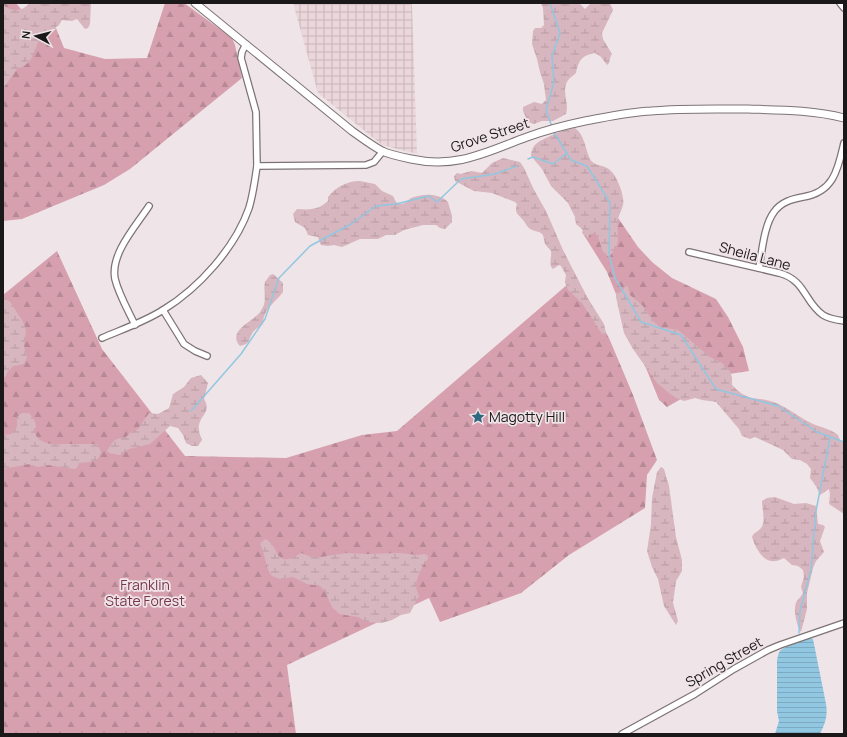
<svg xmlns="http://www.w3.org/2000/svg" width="847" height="737" viewBox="0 0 847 737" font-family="Manrope,sans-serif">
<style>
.industrial{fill:url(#industrial-grid)}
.forest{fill:url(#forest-firs)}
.wetland{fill:url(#wetland-marsh)}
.water{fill:url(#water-rules)}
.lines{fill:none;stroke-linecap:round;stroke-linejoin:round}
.stream{stroke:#91c7e1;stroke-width:1.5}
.minor-casing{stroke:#7d7375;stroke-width:8}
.major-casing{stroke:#7d7375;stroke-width:9}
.minor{stroke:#fff;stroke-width:5.5}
.major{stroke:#fff;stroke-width:7}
.labels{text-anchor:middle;stroke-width:3.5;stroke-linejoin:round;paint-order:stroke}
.street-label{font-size:14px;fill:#1b1819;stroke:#efe4e7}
.poi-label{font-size:14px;fill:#1b1819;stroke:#efe4e7;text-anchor:start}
.park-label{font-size:14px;fill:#78354c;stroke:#efe4e7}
</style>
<defs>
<pattern id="industrial-grid" width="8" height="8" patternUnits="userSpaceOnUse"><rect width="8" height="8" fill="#ead6db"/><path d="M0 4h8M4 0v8" fill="none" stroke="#c8b7bb"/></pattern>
<pattern id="forest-firs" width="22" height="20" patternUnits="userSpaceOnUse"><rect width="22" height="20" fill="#d6a0af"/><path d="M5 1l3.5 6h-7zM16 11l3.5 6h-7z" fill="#b78996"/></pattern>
<pattern id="wetland-marsh" width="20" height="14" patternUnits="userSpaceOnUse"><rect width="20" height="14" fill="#d8b6bf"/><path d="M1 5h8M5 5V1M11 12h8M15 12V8" fill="none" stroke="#b99ca4"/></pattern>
<pattern id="water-rules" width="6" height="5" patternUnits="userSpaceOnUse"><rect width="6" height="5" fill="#91c7e1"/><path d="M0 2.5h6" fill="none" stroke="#7caac0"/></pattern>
</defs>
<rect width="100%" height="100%" fill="#efe4e7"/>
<!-- industrial -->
<path class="industrial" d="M293,3H410L412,5L417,154L382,145L318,93Z"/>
<!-- forest -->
<g class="forest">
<path d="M3,3H16L29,19L54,23L64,48L105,59L147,58L165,3H184L232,38L235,45L242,78L130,169L104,185L22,219L3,221Z"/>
<path d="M602,213L616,215L638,247L652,262L672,278L716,299L728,317L743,347L749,371L723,375L667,407L659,400L607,272L582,232Z"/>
<path d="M57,251L102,349L185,456L286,458L362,435L397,431L575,278L573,271L609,338L633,395L657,460L647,475L645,508L569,555L521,593L440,622L429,598L287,665L296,734H3V295Z"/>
</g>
<!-- wetland -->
<g class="wetland">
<path d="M30,3H91L90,24L88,28L85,29L77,19L72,21L62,20L59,25L40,38L30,61L24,66L17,69L3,89V5C12,12 22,12 30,3Z"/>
<path d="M541,3H579L585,9L591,3H610L613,10L602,33L603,39L612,54C609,57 611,63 607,65L601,57L595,53C581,56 579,60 576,73C574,75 571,77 569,79C560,89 570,103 566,114L553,121H542L534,124L528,122L523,111V107L534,102L542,104L546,100L544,84L540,72L537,59L532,44L533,31L535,28H541L544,25L543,8Z"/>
<path d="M575,128C585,135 585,149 590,159C594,167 604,164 610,170C617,176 625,196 623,205C622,210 619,214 618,219C616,237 623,241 609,257C599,252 602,240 595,233L590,234L588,238L584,235L582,229L576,224L575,217L568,203L551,186L542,169L531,156C532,143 540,141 550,136C559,132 565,130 575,128Z"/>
<path d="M503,158L520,162L524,168L534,190L546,211L563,250L587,297L604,324L606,333L602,334L600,331L582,303L568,290L565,282L566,275L561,266L559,265L553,269C548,264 552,258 551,251L545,244L543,235C539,230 533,232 529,228C526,226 526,223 523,220C518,214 514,213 517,204L515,202L492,193L474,191L455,181L454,176L457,173L461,174L471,171L482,173L492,163Z"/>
<path d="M360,181L375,184L382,191L393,196L396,202L400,204C405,204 407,201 411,198C423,193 439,193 448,202L452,216V222L445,229L440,228L436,225H423L404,230L395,235H386L378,239H360L342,247L334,245L328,246L321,245L320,243L318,237L308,235L305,228L295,222L293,214L297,209C310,210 318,210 328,201V197C336,187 347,181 360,181Z"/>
<path d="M273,274L283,283V292C275,303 263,309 263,324C260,327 255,329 253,332C248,339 251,344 240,346C228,333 247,324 255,317C259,314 261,311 263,307C267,298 263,291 265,282L270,275Z"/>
<path d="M626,286L628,287L630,295L642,305L654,322L660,327L678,330L710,357L722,363L730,371L732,378V385C750,404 756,395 776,403C788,408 798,416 809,422C818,427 830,428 838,435L840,440L844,442V514L829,504L830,494L829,489L820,495L816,486L810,478L811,469L807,464L800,460L792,459L783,450L755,437L750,439L742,436L739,429L716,402L702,400L695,398L684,401L674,397L657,383L633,349L624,333L616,297V293L621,292Z"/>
<path d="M3,295L11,303L25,325L26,331L24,346L27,357L24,364L13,366L7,373L6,376L3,378Z"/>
<path d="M201,375L208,383L204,399C213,413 197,416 199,430C199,433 201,437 202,440L198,446H192L186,443L183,435L178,428L170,426L150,444L129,449L120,455L109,453L107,451C112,443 114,437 125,438L130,433L138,429L149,413L158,414L169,408L173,394L184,387L191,378Z"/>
<path d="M22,413H29C32,417 36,421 36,427C35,430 34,430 35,433C37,443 55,446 63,444H97L101,452L98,459L90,462L79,463L77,468L74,469L48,465L38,467L29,464L3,469V435L11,434L17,427V417Z"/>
<path d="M661,467L664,469L669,486L676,537L682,560V571L676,581L673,603L678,621L676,625L664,606L658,579L652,567L647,551L651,524L652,498L657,472Z"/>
<path d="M775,497L794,504L806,503L816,506L818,524L823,525L825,527L820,541L824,552L816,561L813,568L807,593V609L801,632C797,628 793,609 796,603C797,600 801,597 803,593L801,587L804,577L803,570L798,566L792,565L784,558C781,559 778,561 775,561C763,563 755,547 752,537C754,532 758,532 761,528C766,522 762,509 762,501L767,498Z"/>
<path d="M265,539C281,545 272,571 301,553L311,557H321L346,553L367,554L400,553L417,555L425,554L428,556V559C423,563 416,579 416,586C416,589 418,593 419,596L410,613L401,615L392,620L382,623L367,622L358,617L339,614L332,607L325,591L320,586L307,584L293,577L280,579L272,576C264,566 266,554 260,544Z"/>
</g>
<!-- water -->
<path class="water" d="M810,638L813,639L826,704C828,716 825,724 820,734H775L779,721L777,711V660C778,657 778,653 780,651C785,646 804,640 810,638Z"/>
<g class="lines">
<!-- stream -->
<g class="stream">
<path d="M550,3L560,33L552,56L554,82L546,110L552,127"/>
<path d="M553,131L571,160L587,166L610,203L609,254L615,278L641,322L681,335L716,389L778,406L817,432L844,442"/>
<path d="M528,159L533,157L553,164L567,153"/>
<path d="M191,411L241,354L265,319L279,278L310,246L351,224L376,206L396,204L429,196L437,202L461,179L495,174L517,166"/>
<path d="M799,633L800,611L811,570L816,511L830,438"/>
</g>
<!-- minor casing -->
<g class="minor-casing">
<g id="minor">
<path d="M840,3L844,8"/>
<path d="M246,44L242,52L241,58L256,112L257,166L366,165L374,162L383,151"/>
<path d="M689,252L779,273C806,280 804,302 823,315C829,319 837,320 844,321"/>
<path d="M759,268C762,252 764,225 774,212C781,202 792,199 803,197C834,192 838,169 844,143"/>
<path d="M163,310L184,344L195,351L207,356"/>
<path d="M135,325C128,310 119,295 115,279C110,254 136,226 149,206"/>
<path d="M102,338C123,329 144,322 163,310C199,288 235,248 249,208C253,195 255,180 257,166"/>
<path d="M622,734L695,694L734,669L768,650L780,645L844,623"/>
</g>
</g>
<!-- major casing -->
<g class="major-casing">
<path id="major" d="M195,3L352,131C362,138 371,145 382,151C391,155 401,157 411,159C457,169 486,152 527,137C546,130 566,125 585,121C607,117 629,112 651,111C683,108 716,109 748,109C780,110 813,110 844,118"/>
</g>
<!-- minor -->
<use href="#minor" class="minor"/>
<!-- major -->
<use href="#major" class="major"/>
</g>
<!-- icons -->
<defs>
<g id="sight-bare" transform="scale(1.08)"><path d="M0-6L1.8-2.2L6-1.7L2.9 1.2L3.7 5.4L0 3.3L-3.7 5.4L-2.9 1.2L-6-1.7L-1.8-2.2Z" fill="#2e6881" stroke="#efe4e7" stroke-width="2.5" paint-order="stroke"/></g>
</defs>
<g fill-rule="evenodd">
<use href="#sight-bare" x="478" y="417"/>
</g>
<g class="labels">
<!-- street labels -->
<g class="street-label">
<text transform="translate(490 135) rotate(-18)" y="5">Grove Street</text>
<text transform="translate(755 256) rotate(15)" y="5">Sheila Lane</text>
<text transform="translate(724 662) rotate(-30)" y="5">Spring Street</text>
</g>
<!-- poi labels -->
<g class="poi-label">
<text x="489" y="422">Magotty Hill</text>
</g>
<!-- park labels -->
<g class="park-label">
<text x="145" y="590">Franklin<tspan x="145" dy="16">State Forest</tspan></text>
</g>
</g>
<!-- border -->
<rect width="847" height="737" fill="none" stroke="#1b1819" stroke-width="8"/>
<!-- north arrow -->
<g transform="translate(36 36) rotate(277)" stroke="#efe4e7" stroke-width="3" paint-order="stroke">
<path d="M0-3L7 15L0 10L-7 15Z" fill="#1b1819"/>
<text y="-6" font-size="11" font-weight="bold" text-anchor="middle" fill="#1b1819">N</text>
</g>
</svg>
